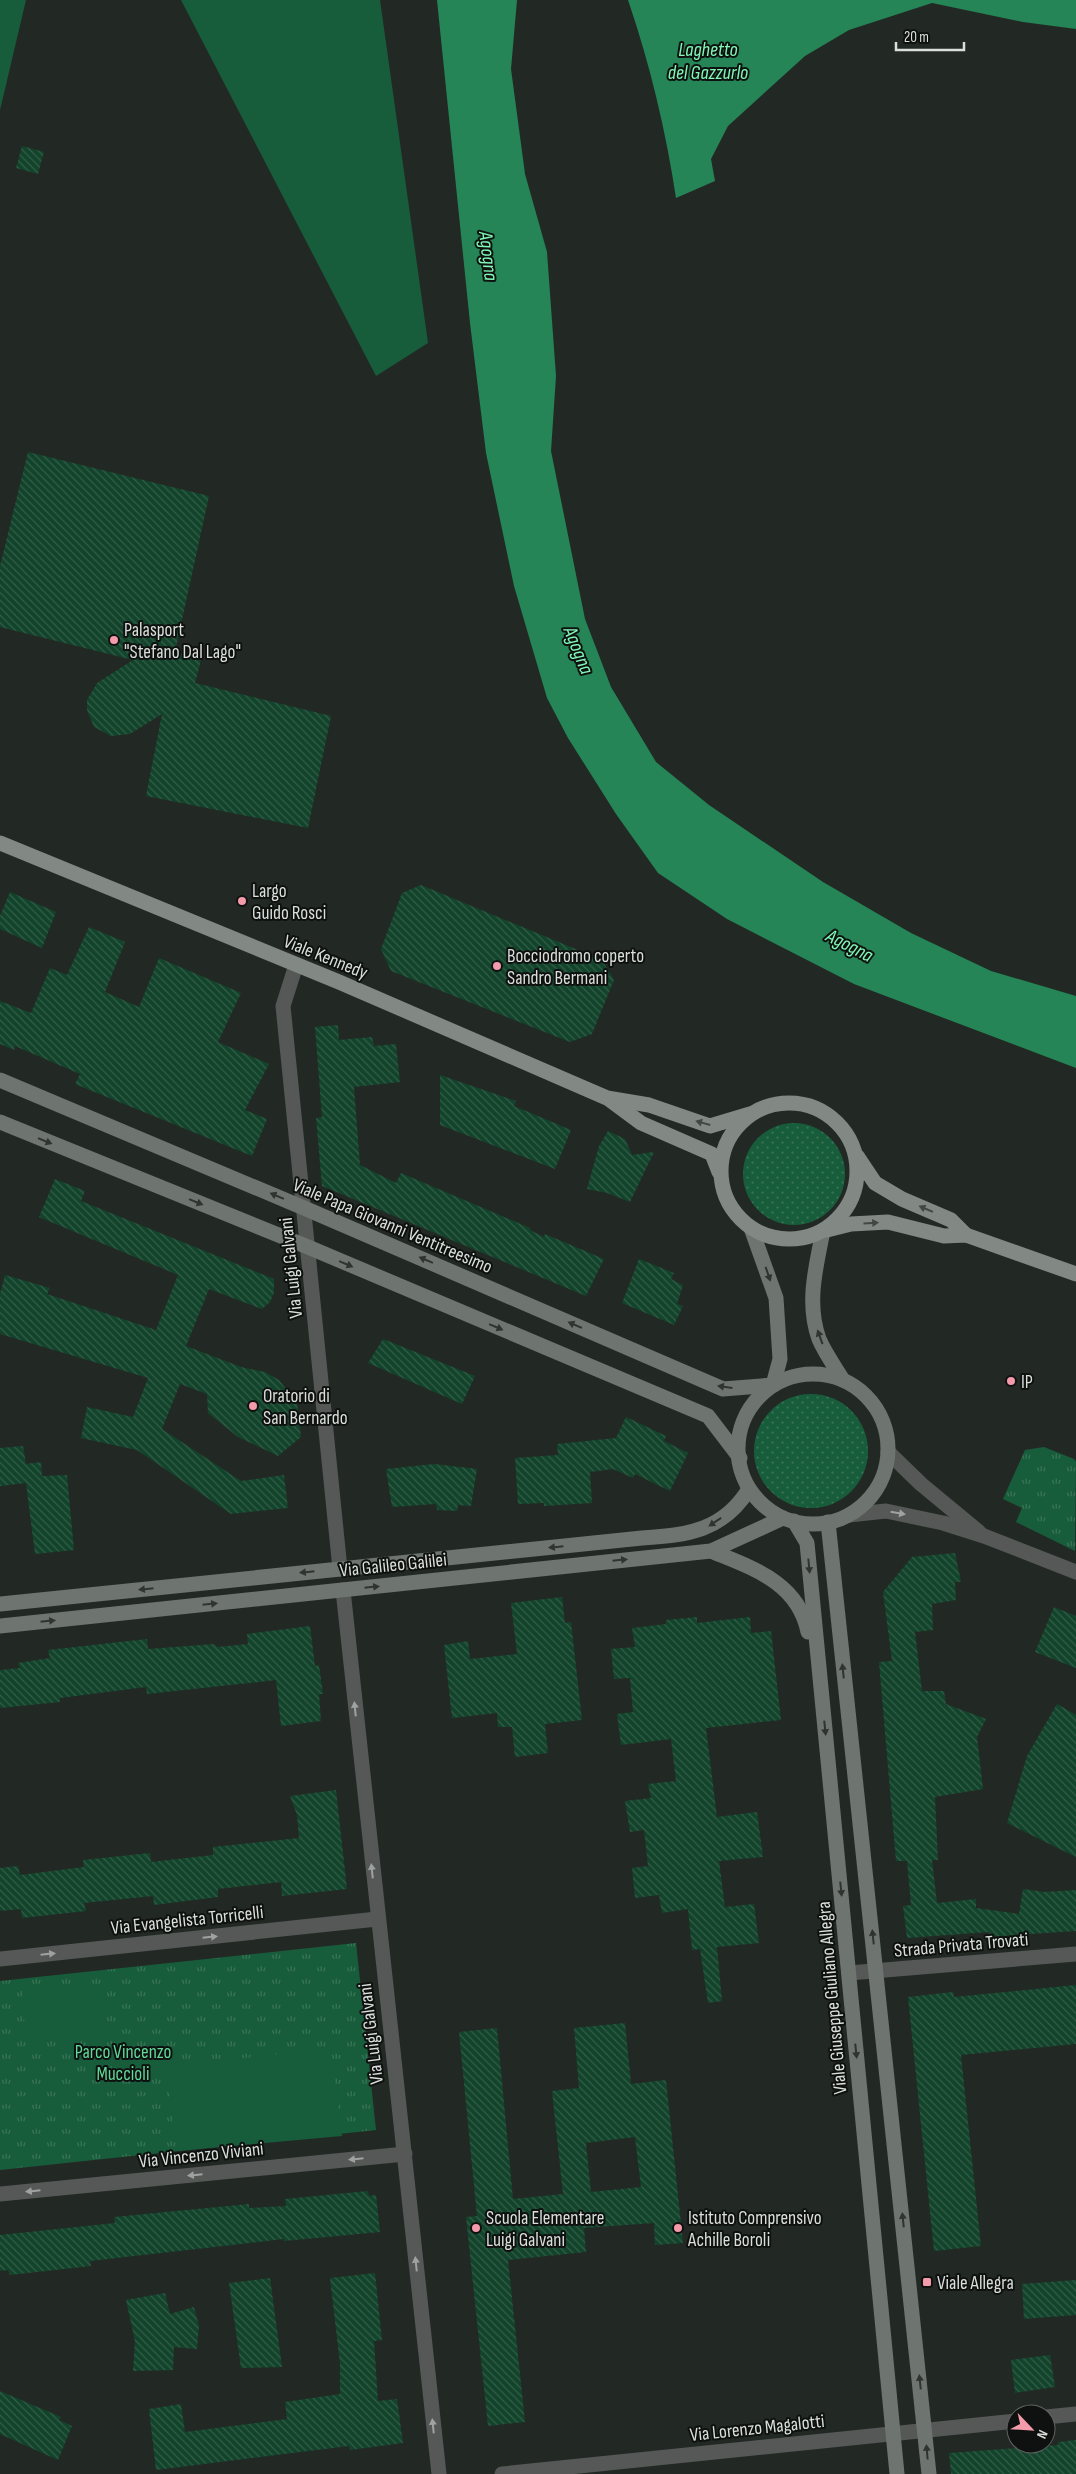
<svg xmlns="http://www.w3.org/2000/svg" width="1076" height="2474" viewBox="0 0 1076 2474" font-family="'Sofia Sans Condensed',sans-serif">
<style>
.grass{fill:url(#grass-dots)}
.park{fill:url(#park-tufts)}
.garden{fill:#185d3b}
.water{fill:#258556}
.building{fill:url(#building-back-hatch);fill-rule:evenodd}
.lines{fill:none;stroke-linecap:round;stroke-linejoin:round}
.street{stroke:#555856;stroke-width:15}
.secondary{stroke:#6e7470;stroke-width:15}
.primary{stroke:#828985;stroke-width:15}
.oneway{fill:#424744}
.oneway2{fill:#303431}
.oneway3{fill:#9ea2a0}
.poi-dot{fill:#f39aab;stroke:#0e110f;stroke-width:2}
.labels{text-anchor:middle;stroke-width:4;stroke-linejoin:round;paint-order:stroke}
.poi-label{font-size:19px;fill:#dadfdc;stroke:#0e110f;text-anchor:start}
.street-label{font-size:19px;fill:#dadfdc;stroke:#0e110f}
.park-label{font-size:19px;fill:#60d999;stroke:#0e110f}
.water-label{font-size:20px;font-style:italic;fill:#81f9b7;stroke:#0e110f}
</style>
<defs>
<pattern id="grass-dots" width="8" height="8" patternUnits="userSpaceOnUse" patternTransform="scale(1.25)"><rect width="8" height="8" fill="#185d3b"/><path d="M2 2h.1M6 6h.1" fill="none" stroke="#397457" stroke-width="1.8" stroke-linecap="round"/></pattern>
<pattern id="park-tufts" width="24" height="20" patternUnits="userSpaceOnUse" patternTransform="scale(1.25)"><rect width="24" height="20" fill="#185d3b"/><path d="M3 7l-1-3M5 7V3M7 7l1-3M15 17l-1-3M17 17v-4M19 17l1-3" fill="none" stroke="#397457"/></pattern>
<pattern id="building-back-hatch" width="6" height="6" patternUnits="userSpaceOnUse" patternTransform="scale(1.25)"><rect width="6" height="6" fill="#12432b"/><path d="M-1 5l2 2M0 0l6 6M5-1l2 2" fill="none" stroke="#345e49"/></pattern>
</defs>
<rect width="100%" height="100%" fill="#222924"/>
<!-- grass -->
<g class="grass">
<circle cx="794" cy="1174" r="51"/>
<circle cx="811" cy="1451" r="57"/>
</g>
<!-- park -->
<g class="park">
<path d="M1044,1447L1074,1459L1076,1462L1075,1551L1016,1522L1022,1508L1003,1499L1025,1450Z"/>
<path d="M356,1943L376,2130L0,2170V1981Z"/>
</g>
<!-- garden -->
<g class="garden">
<path d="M0,0H26L0,110Z"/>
<path d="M181,0H380L428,343L376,376Z"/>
<path d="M99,1985L103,2036L26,2042L22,1992Z"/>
<path d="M331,2049L342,2136L177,2151L166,2066Z"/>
</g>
<!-- water -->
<g class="water">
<path d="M437,0H517L511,69L525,174L547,252L556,376L551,451L585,619L611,687L656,762L709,805L823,882L911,933L991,971L1076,996V1068L854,984L727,919L658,873L616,814L568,738L547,698L514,586L486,453L470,323Z"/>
<path d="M628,0H1076V29L1023,22L932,3L849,30L805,56L728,126L711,159L715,181L676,198C666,132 650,64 628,0Z"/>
</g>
<!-- building -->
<g class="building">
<path d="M22,146L44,152L38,174L16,168Z"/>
<path d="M28,452L209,496L175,652L201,660L195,683L331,716L308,828L146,796L162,714L130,734L111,736L94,727L87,710V700L97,683L133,660L0,627V566Z"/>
<path d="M421,885L602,960L614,980L592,1034L570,1042L391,971L381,949L402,893Z"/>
<path d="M10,892L56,912L42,948L0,929V916Z"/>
<path d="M89,927L125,942L105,992L139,1007L159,958L241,993L218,1042L269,1064L245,1110L267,1119L252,1156L75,1084L80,1074L15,1046L14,1050L0,1044V1001L31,1013L50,968L67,975Z"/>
<path d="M338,1025L339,1040L372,1037L374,1046L396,1044L400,1082L354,1087L360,1165L396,1183L401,1173L530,1228V1230L544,1237L545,1234L604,1259L586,1296L322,1186L316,1118L322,1117L315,1027Z"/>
<path d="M440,1075L516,1101L514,1106L571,1130L555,1169L440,1125Z"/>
<path d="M608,1131L625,1139L632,1155L654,1152L630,1202L607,1193L587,1189L599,1146Z"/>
<path d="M55,1179L85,1191L81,1201L274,1279V1293L270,1302L262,1309L209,1289L186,1346L241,1367L265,1372L279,1380L297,1403L301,1437L278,1456L238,1437L208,1413L207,1394L180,1384L162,1429L241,1481L284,1475L288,1508L231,1514L137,1450L81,1438L87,1407L133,1417L148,1378L0,1334V1294L5,1275L50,1288L47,1294L156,1330L178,1275L39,1217Z"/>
<path d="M639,1259L674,1273L671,1279L683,1285L677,1304L683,1306L674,1325L622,1303Z"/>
<path d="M383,1339L475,1376L462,1404L368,1363Z"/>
<path d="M626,1417L666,1436L664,1441L688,1453L670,1491L635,1474L633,1478L613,1469L590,1472L592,1503L544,1506V1503L518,1504L515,1458L558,1455L557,1444L616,1438Z"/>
<path d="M23,1446L26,1464L41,1462L42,1476L67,1475L74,1550L35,1554L26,1483L0,1486V1448Z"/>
<path d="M434,1464L477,1469L471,1506L458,1505L457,1511L437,1510L436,1504L392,1507L386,1469Z"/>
<path d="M955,1553L961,1582H955L956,1600L932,1604L933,1630L915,1632L922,1691H944L946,1704L986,1719L977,1737L983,1789L935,1797L938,1860H932L937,1903L976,1899V1908L1019,1914L1023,1889L1044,1892L1076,1890V1931L988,1937L989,1932L907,1938L903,1906L911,1905L907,1861H896L879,1662L892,1661L883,1592L912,1557Z"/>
<path d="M562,1597L565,1623L571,1622L582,1720L545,1724L548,1753L515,1757L512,1727H498L497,1713L452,1718L444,1645L468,1641L470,1659L517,1654L511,1603Z"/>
<path d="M1054,1607L1076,1616V1668L1035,1652Z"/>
<path d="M697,1617V1623L750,1617L751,1633L771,1631L781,1720L706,1728L717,1817L757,1812L763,1857L719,1861L725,1907L754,1904L759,1943L717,1947L722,2001L708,2003L700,1949L692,1950L688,1909L662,1913L659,1895L635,1898L632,1868L648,1866L644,1830L630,1832L625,1801L651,1798L648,1784L676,1781L671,1739L621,1745L617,1714L633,1712L630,1678L614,1679L611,1649L635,1647L632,1628L666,1624V1620Z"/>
<path d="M310,1626L315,1666L319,1665L323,1694H319L321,1721L281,1726L276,1680L147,1694L146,1687L60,1698V1702L0,1708V1670L20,1668L18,1663L50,1658L48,1650L147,1639L148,1649L214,1644L217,1647L248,1644L247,1634Z"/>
<path d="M1057,1704L1076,1715V1857L1007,1823L1027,1756Z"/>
<path d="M336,1790L347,1889L282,1896L281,1882L218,1889V1897L154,1905L153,1896L84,1903L86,1911L22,1918L21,1909L0,1911V1868L18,1866L20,1875L84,1867L83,1860L150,1853L151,1862L213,1855V1847L299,1838L297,1815L290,1796Z"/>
<path d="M1076,1985V2044L961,2055L981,2246L934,2251L908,1997L953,1992L954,1997Z"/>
<path d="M625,2023L631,2084L666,2080L683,2243L655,2245L654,2223L584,2228L586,2252L508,2260L525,2422L488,2426L466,2217L477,2216L459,2032L497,2028L513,2199L563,2194L552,2091L579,2088L574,2028ZM635,2137L641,2187L591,2192L586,2143Z"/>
<path d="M368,2191L369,2196L376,2195L380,2232L284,2241V2239L90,2261L91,2266L10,2275L8,2270L0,2271V2235L115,2223L114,2217L249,2204V2208L286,2206L285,2199Z"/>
<path d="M375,2273L382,2340L374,2341L378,2401L397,2399L403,2443L350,2450L349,2446L156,2470L149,2409L181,2404L185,2432L287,2419L285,2402L340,2394V2364L330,2278Z"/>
<path d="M270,2278L282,2367L241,2368L229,2283Z"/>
<path d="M1076,2280V2315L1024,2319L1022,2284Z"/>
<path d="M165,2293L170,2314L194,2307L199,2326L197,2349L174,2347L173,2370L133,2371L135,2341L126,2300Z"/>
<path d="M1050,2355L1055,2387L1015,2393L1011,2360Z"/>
<path d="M0,2391L61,2417L59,2420L72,2426L58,2460L0,2434Z"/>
<path d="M1076,2440V2474H951L949,2453L1058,2445V2442Z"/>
</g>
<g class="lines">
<!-- street -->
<g class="street">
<path d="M296,965L283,1006L340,1569"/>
<path d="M888,1452L921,1484L979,1532"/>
<path d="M849,1515L886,1511L943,1523L984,1536L1076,1572"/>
<path d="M343,1590L439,2474"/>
<path d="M0,1959L377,1919"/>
<path d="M849,1973L1076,1954"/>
<path d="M0,2194L405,2154"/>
<path d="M1046,2417L1076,2414"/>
<path d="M502,2474L1016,2421"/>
</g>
<!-- secondary -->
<g class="secondary">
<path d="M0,1080L304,1208L723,1389L773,1385L780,1359L776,1298L751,1228"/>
<path d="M0,1122L308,1247L708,1416L740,1458"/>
<path d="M823,1231C816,1267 806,1303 819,1339C825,1353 835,1367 843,1380"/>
<circle cx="813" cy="1449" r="75"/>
<path d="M794,1521L807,1543L897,2474"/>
<path d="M828,1522L929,2474"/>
<path d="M711,1551C752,1568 798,1582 808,1632"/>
<path d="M0,1604L642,1538C688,1535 723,1531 749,1489"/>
<path d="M0,1626L711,1551L783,1518"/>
</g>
<!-- primary -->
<g class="primary">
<path d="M0,843L339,982L607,1098L649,1105L710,1126L750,1114"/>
<path d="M610,1100L641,1123L712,1154L719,1172"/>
<circle cx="789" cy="1171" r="68"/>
<path d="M857,1156L875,1183L902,1199L951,1220L966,1235"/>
<path d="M827,1230L851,1224L888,1222L944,1236L966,1235L1076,1274"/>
</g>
</g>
<!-- one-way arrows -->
<defs><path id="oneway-solid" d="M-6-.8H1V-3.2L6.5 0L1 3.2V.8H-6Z" transform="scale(1.25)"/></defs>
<g class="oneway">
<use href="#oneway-solid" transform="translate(703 1123) rotate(-164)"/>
<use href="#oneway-solid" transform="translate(926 1209) rotate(-157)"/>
<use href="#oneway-solid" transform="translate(871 1223) rotate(-4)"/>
</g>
<g class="oneway2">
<use href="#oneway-solid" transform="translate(45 1141) rotate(22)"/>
<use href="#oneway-solid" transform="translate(277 1196) rotate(-157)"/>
<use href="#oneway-solid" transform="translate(196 1202) rotate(22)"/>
<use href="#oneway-solid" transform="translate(426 1260) rotate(-157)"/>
<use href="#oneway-solid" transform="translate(346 1264) rotate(23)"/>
<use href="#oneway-solid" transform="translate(768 1274) rotate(71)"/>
<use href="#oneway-solid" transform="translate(575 1325) rotate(-157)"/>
<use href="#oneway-solid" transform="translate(496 1327) rotate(23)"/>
<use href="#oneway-solid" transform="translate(820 1337) rotate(-110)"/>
<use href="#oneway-solid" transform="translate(725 1387) rotate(-172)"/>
<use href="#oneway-solid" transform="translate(715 1522) rotate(146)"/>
<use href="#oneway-solid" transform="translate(556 1547) rotate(174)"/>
<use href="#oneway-solid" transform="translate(620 1560) rotate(-6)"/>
<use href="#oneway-solid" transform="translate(809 1566) rotate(85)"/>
<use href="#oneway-solid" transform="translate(307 1572) rotate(174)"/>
<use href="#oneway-solid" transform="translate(372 1587) rotate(-6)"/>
<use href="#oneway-solid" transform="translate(146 1589) rotate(174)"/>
<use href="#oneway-solid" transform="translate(210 1604) rotate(-6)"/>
<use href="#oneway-solid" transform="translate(48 1621) rotate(-6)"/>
<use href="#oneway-solid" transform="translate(843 1671) rotate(-96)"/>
<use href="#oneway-solid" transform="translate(825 1728) rotate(84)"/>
<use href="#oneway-solid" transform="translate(841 1889) rotate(84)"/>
<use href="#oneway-solid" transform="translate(873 1937) rotate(-96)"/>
<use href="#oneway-solid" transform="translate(856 2051) rotate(84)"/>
<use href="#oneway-solid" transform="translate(903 2220) rotate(-96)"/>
<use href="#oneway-solid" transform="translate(920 2382) rotate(-96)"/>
<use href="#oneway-solid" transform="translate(927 2452) rotate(-95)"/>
</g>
<g class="oneway3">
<use href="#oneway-solid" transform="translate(898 1513) rotate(10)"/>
<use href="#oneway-solid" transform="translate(355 1709) rotate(-96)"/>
<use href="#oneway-solid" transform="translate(372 1871) rotate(-96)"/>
<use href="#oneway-solid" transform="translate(210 1937) rotate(-6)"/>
<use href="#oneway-solid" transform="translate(48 1954) rotate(-6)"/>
<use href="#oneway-solid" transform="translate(356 2159) rotate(174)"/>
<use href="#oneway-solid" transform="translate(195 2175) rotate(174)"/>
<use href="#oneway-solid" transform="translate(33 2191) rotate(174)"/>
<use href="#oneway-solid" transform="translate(416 2264) rotate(-96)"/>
<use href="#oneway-solid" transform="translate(433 2426) rotate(-96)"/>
</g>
<!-- markers -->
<g class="poi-dot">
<circle cx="114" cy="640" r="5"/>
<circle cx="242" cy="901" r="5"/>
<circle cx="497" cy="966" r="5"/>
<circle cx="1011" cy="1381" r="5"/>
<circle cx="253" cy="1406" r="5"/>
<circle cx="476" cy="2228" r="5"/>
<circle cx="678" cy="2228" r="5"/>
<rect x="922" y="2277" width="10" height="10" rx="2.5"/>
</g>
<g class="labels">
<!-- poi labels -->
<g class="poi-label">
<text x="124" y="636">Palasport<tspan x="124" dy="22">"Stefano Dal Lago"</tspan></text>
<text x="252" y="897">Largo<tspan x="252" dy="22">Guido Rosci</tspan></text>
<text x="507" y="962">Bocciodromo coperto<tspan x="507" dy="22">Sandro Bermani</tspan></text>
<text x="1021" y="1388">IP</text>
<text x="263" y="1402">Oratorio di<tspan x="263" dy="22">San Bernardo</tspan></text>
<text x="486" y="2224">Scuola Elementare<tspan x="486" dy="22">Luigi Galvani</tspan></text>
<text x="688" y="2224">Istituto Comprensivo<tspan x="688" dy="22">Achille Boroli</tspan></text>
<text x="937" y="2289">Viale Allegra</text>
</g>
<!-- street labels -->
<g class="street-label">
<text transform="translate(326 956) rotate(22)" y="7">Viale Kennedy</text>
<text transform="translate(393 1225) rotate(23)" y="7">Viale Papa Giovanni Ventitreesimo</text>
<text transform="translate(290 1268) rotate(-96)" y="7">Via Luigi Galvani</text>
<text transform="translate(393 1564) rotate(-6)" y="7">Via Galileo Galilei</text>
<text transform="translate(187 1919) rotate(-6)" y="7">Via Evangelista Torricelli</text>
<text transform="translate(961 1944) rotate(-5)" y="7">Strada Privata Trovati</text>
<text transform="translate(831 1998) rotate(-95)" y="7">Viale Giuseppe Giuliano Allegra</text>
<text transform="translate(370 2034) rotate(-97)" y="7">Via Luigi Galvani</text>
<text transform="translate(201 2154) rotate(-6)" y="7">Via Vincenzo Viviani</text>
<text transform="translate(757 2427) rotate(-6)" y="7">Via Lorenzo Magalotti</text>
</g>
<!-- park labels -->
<g class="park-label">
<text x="123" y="2058">Parco Vincenzo<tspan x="123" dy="22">Muccioli</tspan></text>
</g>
<!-- water labels -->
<g class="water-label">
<text x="708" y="56">Laghetto<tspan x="708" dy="23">del Gazzurlo</tspan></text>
<text transform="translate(489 256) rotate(83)" y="7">Agogna</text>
<text transform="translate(579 650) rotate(68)" y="7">Agogna</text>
<text transform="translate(850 945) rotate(27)" y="7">Agogna</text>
</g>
</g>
<!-- north arrow -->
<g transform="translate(1031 2429) rotate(115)"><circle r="24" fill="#0e110f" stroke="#606361"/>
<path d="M0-4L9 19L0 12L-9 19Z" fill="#f39aab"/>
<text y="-8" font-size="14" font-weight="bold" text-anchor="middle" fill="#dadfdc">N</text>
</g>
<!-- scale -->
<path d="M896 42v8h68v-8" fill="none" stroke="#dadfdc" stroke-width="2.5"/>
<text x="904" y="42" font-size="15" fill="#dadfdc" stroke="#0e110f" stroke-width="4" paint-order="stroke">20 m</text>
</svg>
